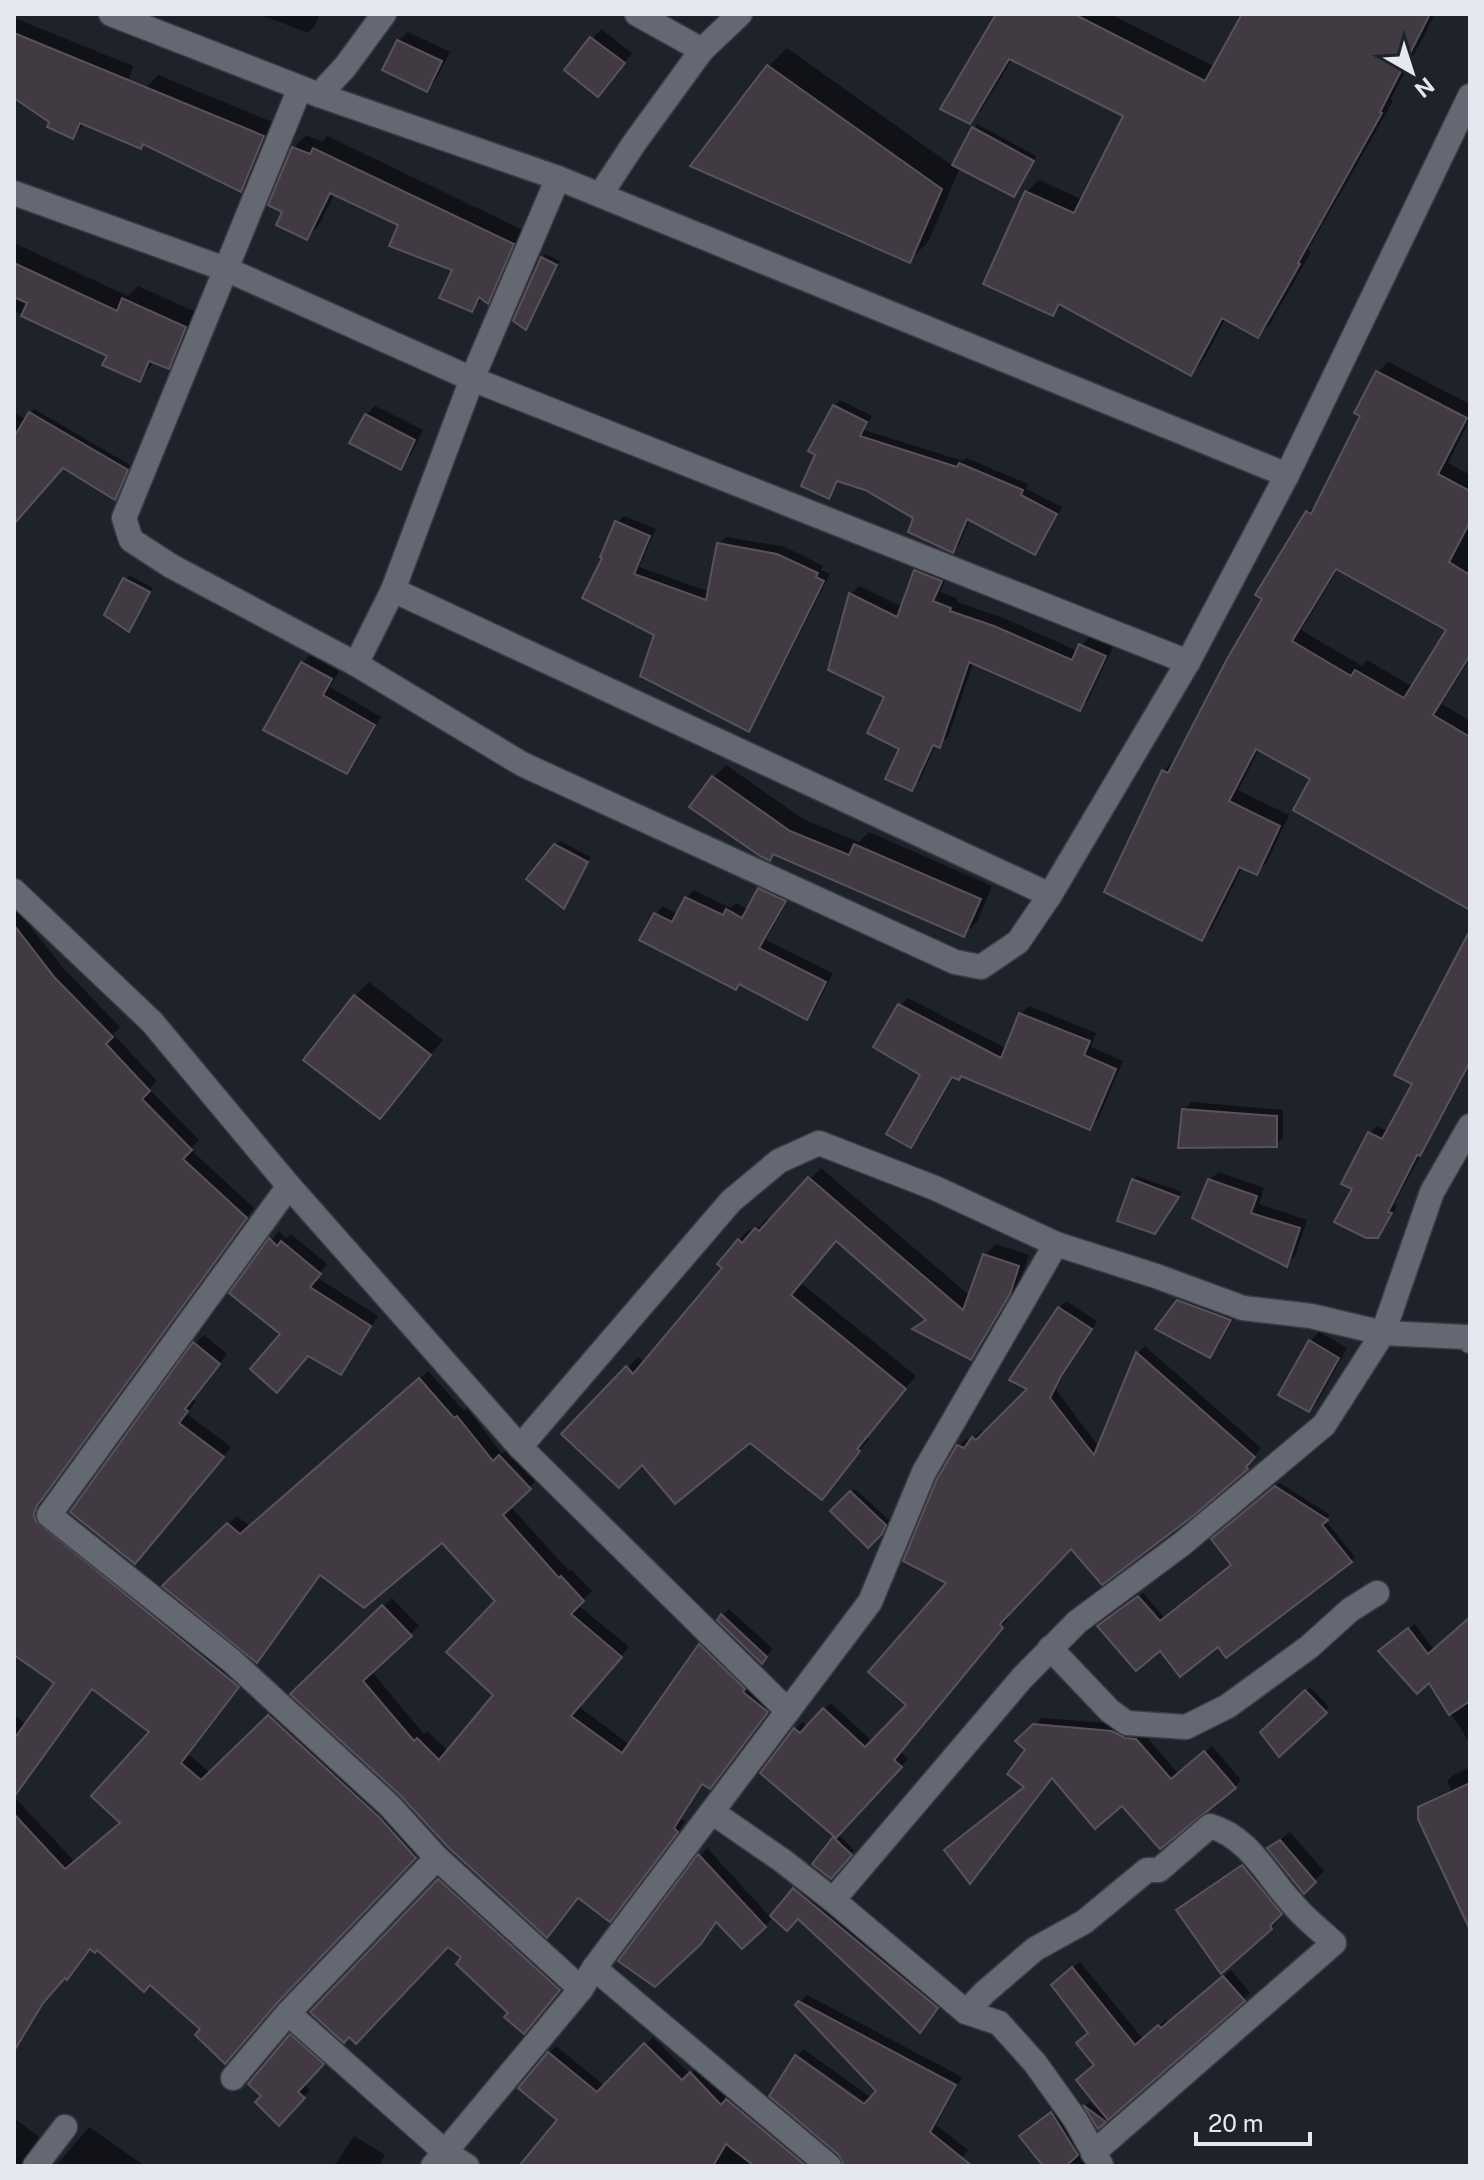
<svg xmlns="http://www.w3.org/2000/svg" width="1484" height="2180" viewBox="0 0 1484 2180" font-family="'Public Sans',sans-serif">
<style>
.shadow{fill:#0007;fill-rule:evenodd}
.building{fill:#413a43;stroke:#59525b;stroke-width:2;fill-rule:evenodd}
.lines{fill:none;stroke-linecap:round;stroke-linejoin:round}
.street-casing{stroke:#393c44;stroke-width:27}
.street{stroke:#636873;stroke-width:24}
</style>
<rect width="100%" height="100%" fill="#1e222b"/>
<!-- shadow -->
<g class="shadow">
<path d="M259,14H320L315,25L308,33Z"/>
<path d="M1030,14H1110L1215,67L1245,14H1435L1391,99L1393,101L1308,250L1311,252L1270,324L1258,336L1226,318L1203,361L1191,373L1063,304L1053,314L1026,192L1039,180L1083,200L1126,115L1013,58L982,109L970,121Z"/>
<path d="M14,18L133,66L117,121L85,123L73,137L14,96Z"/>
<path d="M601,29L632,53L607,85L567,70Z"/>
<path d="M408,32L450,52L435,81L426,90L398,41Z"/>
<path d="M787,48L953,166L977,124L1036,156L1014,195L960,168L928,242L910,260L769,66Z"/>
<path d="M158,75L275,123L253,177L241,190L145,143L141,147L145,88Z"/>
<path d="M306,135L322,142L327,136L525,231L500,289L488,301L483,298L471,310L454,269L400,224L335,193L319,225L306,238L285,211L294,148Z"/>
<path d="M14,243L128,296L138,286L198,313L182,353L168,367L155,361L139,380L109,355L14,311Z"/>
<path d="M546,254L560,261L526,328L542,258Z"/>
<path d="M1388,362L1470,404V419L1448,463L1470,475V658L1442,704L1470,721V908L1313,778L1260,748L1238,790L1289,815L1267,862L1256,873L1243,866L1212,928L1202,939L1163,771L1174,760L1176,761L1265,599L1308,512L1320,501L1363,415L1378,372ZM1339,568L1449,630L1413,687L1367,660L1362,666L1301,630Z"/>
<path d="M840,400L872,416L864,430L963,461L966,458L1028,484L1026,489L1062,507L1041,546L1035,552L970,518L959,545L953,551L915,517L866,488L840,480L829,497L834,406Z"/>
<path d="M375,406L423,430L409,458L400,467L366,415Z"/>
<path d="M34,409L130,465L115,497L63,465L14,522V412L26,420Z"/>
<path d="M624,516L656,529L639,567L710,592L719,544L726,537L785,547L823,566L821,570L830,574L755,723L749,730L657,634L603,556L617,523Z"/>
<path d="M925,563L949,572L940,592L958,599L957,602L1003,618L1078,651L1090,636L1113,647L1088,700L1080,709L974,661L948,737L939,745L936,744L920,780L911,789L887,696L851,594L859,586L903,607L916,571Z"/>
<path d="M129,575L153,588L129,629L125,580Z"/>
<path d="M310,655L339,671L330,687L381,717L355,764L347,772L302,663Z"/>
<path d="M726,765L803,819L859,842L869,832L992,886L977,922L964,934L775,853L770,858L713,778Z"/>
<path d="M560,841L591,857L564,906L556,845Z"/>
<path d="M768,882L792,893L766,940L833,973L815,1009L807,1017L656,914L663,906L678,914L686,898L694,890L731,908L736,903L749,910L760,890Z"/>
<path d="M14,906L64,969L120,1027L113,1034L157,1081L149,1089L199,1140L190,1149L254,1208L45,1495L42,1504L43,1513L246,1678L188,1754L210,1773L278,1708L424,1848L286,1991L203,2029L151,1983L97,1947L91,1948L75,1969L51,1992L14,2050V1715L27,1725L57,1683L14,1653ZM93,1687L152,1732L122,1822L75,1862L14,1797Z"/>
<path d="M1470,935V1065L1394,1204L1397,1206L1385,1228L1378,1236L1354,1188L1344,1183L1370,1133L1377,1126L1389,1132L1414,1083Z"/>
<path d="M369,982L443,1040L380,1116L355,996Z"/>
<path d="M908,998L1007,1049L1021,1014L1029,1006L1096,1033L1091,1047L1123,1061L1098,1119L1089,1127L962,1074L955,1076L919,1137L910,1146L923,1074L900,1006Z"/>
<path d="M1191,1102L1283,1110V1138L1276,1145L1184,1110Z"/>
<path d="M821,1168L970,1296L985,1255L996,1244L1029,1255L1020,1281L982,1347L971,1358L915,1329L926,1317L837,1239L801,1283L916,1376L866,1437L869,1439L822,1497L750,1440L642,1462L564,1434L638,1357L645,1363L724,1268L739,1240L750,1229L754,1232L767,1218L771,1221Z"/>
<path d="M1218,1172L1264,1188L1259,1204L1307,1220L1295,1256L1286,1265L1209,1181Z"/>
<path d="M1137,1176L1182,1192L1158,1228L1133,1180Z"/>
<path d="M279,1231L286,1238L291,1234L327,1264L316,1277L378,1316L349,1364L341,1373L283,1334L232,1293Z"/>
<path d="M1187,1292L1238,1311L1218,1347L1209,1356L1179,1301Z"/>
<path d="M1066,1301L1097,1321L1067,1367L1056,1390L1099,1447L1138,1353L1145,1346L1261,1448L1247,1467L1191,1514L1071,1546L1006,1616L1008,1619L900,1751L908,1759L837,1833L854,1850L831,1877L814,1864L837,1836L795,1730L802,1722L808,1727L831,1703L873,1742L908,1705L949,1583L959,1446L966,1439L971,1441L981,1431L985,1434L1030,1389L1059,1308Z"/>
<path d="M1319,1332L1347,1348L1318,1401L1309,1410L1310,1342Z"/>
<path d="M204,1335L227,1354L192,1399L196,1401L187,1414L231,1447L144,1553L195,1344Z"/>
<path d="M428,1371L464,1411L467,1408L502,1454L509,1448L538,1479L510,1506L569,1571L571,1569L592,1591L578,1605L629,1647L578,1706L630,1745L709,1637L775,1703L718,1778L710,1787L704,1783L681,1818L685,1822L618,1911L579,1896L402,1794L293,1694L392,1598L419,1626L371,1671L424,1734L427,1731L449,1752L495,1695L498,1601L443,1540L322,1573L257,1661L165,1586L237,1516L250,1526Z"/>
<path d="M1280,1483L1330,1515L1325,1520L1355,1557L1351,1561L1218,1645L1160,1648L1104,1622L1143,1593L1165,1618L1233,1565L1218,1535Z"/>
<path d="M855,1489L889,1520L885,1528L868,1546L833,1511Z"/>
<path d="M729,1609L773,1649L762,1661L722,1616Z"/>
<path d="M1470,1619V1743L1429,1680L1386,1645L1415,1624L1434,1650Z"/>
<path d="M1310,1687L1329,1707L1279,1754L1263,1732Z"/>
<path d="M1042,1718L1119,1724L1143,1733L1179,1774L1212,1746L1241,1780L1235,1787L1122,1803L1053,1776L1026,1786L1027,1750L1018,1741Z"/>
<path d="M1470,1767V1925L1420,1808L1426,1802L1451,1790L1447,1781L1453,1775Z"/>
<path d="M1290,1832L1324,1871L1304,1891L1270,1848Z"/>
<path d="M707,1848L771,1918L800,1884L942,2002L925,2025L798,1916L774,1917L764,1926L717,1921L708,1934L655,1985L621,1961Z"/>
<path d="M1251,1859L1288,1905L1276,1917L1279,1920L1271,1928L1179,1910Z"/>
<path d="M445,1875L564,1984L529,2026L510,2013L463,1956L448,1945L313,2012Z"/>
<path d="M1080,1962L1143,2039L1166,2020L1169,2023L1231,1970L1250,1993L1098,2126L1086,2105L1089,2102L1103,2113L1091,2032L1060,1978Z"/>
<path d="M807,1995L962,2077L936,2125L968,2150L955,2166H844L873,2108L798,2055L803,2049L872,2098L878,2091L800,2002Z"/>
<path d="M298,2029L329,2056L304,2084L310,2090L279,2123L263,2096L291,2036Z"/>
<path d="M653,2037L690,2074L698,2067L728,2099L734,2093L821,2166H521L559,2120L549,2053L556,2046L605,2086Z"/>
<path d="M1056,2110L1081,2150L1079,2152L1090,2166H1046L1032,2128Z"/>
<path d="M14,2118L39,2137L30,2152L36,2166H14Z"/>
<path d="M89,2127L145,2166H56Z"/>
<path d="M354,2136L385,2155L379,2166H334Z"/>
</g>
<!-- building -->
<g class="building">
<path d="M996,14H1074L1205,81L1242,14H1430L1380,112L1382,113L1298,263L1300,264L1258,338L1222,318L1191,376L1059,304L1053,316L983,284L1025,191L1074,213L1123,116L1009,59L970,124L940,109Z"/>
<path d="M14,33L264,136L241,192L143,144L141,149L80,123L73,139L47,127L49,122L14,98Z"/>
<path d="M590,37L625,63L598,97L564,70Z"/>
<path d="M397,40L442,61L427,92L382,70Z"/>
<path d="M767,65L942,189L910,263L690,166Z"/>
<path d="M972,127L1034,161L1014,197L952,165Z"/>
<path d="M292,147L310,154L313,148L514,244L488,304L479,297L472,312L439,298L452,270L389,246L398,225L330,193L307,240L276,225L282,212L268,205Z"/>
<path d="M541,257L557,265L526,330L513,321Z"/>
<path d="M14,263L117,311L122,298L186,327L169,369L149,361L140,382L102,365L107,356L21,316L27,303L14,297Z"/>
<path d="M1376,371L1467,418L1438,474L1470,491V522L1449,562L1470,575V655L1433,715L1470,737V910L1293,810L1310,779L1256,749L1229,801L1280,826L1257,875L1239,867L1202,941L1104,892L1162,770L1168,773L1227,659L1262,599L1255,595L1306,511L1311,514L1360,416L1354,413ZM1336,569L1446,630L1404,698L1355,670L1351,676L1292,641Z"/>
<path d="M833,405L867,422L860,436L957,467L959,463L1023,490L1021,495L1057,514L1035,555L967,519L953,553L908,532L913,518L865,490L837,481L829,499L801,486L815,455L808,451Z"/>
<path d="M29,412L128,470L115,500L63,468L14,524V437Z"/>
<path d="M365,414L415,440L401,470L349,443Z"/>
<path d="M615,521L650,536L634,574L706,600L717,543L777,554L818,573L816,577L824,581L749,732L640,676L654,635L582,598L602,558L600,557Z"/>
<path d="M914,570L942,581L933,601L951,608L950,611L994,626L1072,660L1079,644L1106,656L1080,711L969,662L940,748L933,745L912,791L885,779L899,749L867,733L884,697L828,670L849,593L897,617Z"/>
<path d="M123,578L150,592L129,632L104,615Z"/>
<path d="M301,662L332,679L323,695L375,725L347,774L263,730Z"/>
<path d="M712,776L790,831L849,855L854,844L981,899L964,937L773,854L770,861L760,856L689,807Z"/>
<path d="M554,844L588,862L564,909L526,879Z"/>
<path d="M758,888L786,901L759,948L826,982L807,1020L739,984L736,990L639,940L654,913L672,922L685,897L723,915L726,909L742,918Z"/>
<path d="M14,925L55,978L113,1037L106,1044L150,1091L142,1099L192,1150L183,1159L247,1218L37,1506L34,1514L36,1521L239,1687L181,1763L201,1780L268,1715L379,1817L416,1858L277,2003L225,2064L195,2035L200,2029L150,1985L144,1992L97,1950L95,1953L90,1949L67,1980L65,1978L43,2003L14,2051V1814L65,1869L120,1823L91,1796L149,1732L92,1689L14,1797V1739L54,1683L14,1655Z"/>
<path d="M1470,930V1062L1420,1156L1417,1155L1388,1212L1392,1213L1378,1238H1366L1334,1222L1352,1189L1341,1184L1368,1132L1382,1139L1412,1084L1394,1075Z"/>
<path d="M354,995L431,1055L380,1119L303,1060Z"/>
<path d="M898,1004L1001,1058L1019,1013L1090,1041L1084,1055L1116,1069L1090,1130L961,1076L959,1080L952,1077L911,1148L886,1134L920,1075L873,1047Z"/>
<path d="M1182,1109L1277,1116V1147L1178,1148Z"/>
<path d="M808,1177L963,1310L983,1254L1019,1266L1010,1294L971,1360L912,1329L926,1320L836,1241L791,1295L906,1389L857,1449L860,1451L822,1500L750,1443L675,1504L642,1465L619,1488L561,1434L626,1366L633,1374L722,1268L717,1264L738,1239L742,1243L755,1228L759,1231Z"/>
<path d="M1132,1179L1179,1197L1155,1234L1117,1221Z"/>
<path d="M1208,1179L1257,1196L1251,1213L1300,1228L1287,1267L1192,1218Z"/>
<path d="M269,1238L277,1246L281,1241L321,1274L310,1287L371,1326L341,1375L308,1356L277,1393L250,1369L280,1334L229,1293Z"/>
<path d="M1177,1300L1231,1320L1210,1358L1155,1329Z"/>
<path d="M1058,1307L1092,1329L1061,1376L1050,1398L1094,1455L1136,1352L1255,1457L1246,1467L1248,1469L1193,1516L1102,1585L1071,1549L1000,1624L1003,1628L894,1760L902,1767L836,1838L760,1773L794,1728L800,1733L823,1708L865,1747L906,1705L868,1672L946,1583L903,1561L937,1479L957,1445L964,1448L972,1437L976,1440L1027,1389L1009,1380Z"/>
<path d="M1309,1340L1339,1358L1309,1412L1278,1395Z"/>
<path d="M193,1342L220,1364L185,1409L188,1411L179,1423L224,1457L135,1564L70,1512Z"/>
<path d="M419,1378L454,1418L457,1416L493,1461L499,1455L531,1489L503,1515L559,1578L561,1576L584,1601L571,1614L622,1657L571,1716L622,1753L699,1644L745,1689L743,1692L768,1712L710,1789L702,1784L674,1828L678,1832L610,1922L578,1898L547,1938L448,1847L400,1795L290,1694L382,1605L412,1636L363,1681L414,1741L417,1738L439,1760L493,1695L446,1652L495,1601L442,1543L364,1608L320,1575L257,1663L162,1586L227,1523L240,1534Z"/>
<path d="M1275,1486L1328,1520L1322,1525L1352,1562L1226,1658L1218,1647L1180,1677L1160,1651L1136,1671L1097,1626L1138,1596L1160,1621L1231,1565L1211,1539Z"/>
<path d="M850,1491L886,1525L882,1534L868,1548L830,1511Z"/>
<path d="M721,1614L767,1657L762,1664L717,1620Z"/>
<path d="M1470,1617V1701L1449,1715L1429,1683L1417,1694L1378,1651L1408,1628L1428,1654Z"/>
<path d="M1305,1690L1327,1713L1279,1757L1260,1732Z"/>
<path d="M1033,1724L1112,1731L1125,1738L1136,1739L1171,1779L1204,1751L1236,1788L1160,1849L1122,1806L1095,1829L1052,1778L970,1884L944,1850L1024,1787L1007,1774L1025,1750L1015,1741Z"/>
<path d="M1470,1783V1930L1418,1819V1807Z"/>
<path d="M833,1837L852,1855L831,1879L812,1864Z"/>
<path d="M1280,1840L1316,1882L1304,1894L1267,1848Z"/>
<path d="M698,1854L766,1927L742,1949L716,1922L701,1944L655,1987L618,1961Z"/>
<path d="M1242,1865L1282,1914L1270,1926L1272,1929L1221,1974L1176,1910Z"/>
<path d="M438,1879L560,1990L524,2034L504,2017L508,2013L456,1964L461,1957L448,1947L356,2044L349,2037L344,2043L310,2012Z"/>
<path d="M793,1888L938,2008L920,2033L798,1919L787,1931L770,1916Z"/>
<path d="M1072,1967L1135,2045L1158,2025L1161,2028L1223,1976L1245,2001L1108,2120L1076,2080L1094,2065L1076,2043L1088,2033L1051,1985Z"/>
<path d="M798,2001L956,2085L930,2132L972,2166H844L839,2155L769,2096L795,2055L864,2104L876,2091L795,2005Z"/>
<path d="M290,2034L324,2064L298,2092L305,2098L279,2126L255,2102L261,2096L248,2084Z"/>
<path d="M644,2043L682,2080L690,2072L721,2105L726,2099L806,2166H754L726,2144L713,2166H519L557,2120L518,2088L548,2052L597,2092Z"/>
<path d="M1083,2105L1106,2122L1098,2129Z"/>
<path d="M1051,2112L1078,2155L1066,2166H1043L1019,2136Z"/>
</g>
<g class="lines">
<!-- street casing -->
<g class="street-casing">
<g id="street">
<path d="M111,14L319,95L558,178L1287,475"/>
<path d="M637,14L702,50"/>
<path d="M300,88L124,518L131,540L171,566L356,664L522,764L955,962L981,967L1018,942L1050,895L1188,662L1287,475L1470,96"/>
<path d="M319,95L345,67L384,14"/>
<path d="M14,193L228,270L472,379L1188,662"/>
<path d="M600,195L635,142L702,50L740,14"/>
<path d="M393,590L1050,895"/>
<path d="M356,664L393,590L472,379L558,178"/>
<path d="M14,891L152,1022L289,1186L520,1447L788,1711"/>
<path d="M289,1186L49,1515L232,1661L390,1806L437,1858L581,1989"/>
<path d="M520,1447L731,1201L779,1161L819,1143L935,1188L1056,1244L1156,1276L1243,1308L1311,1316L1383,1333L1466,1337L1470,1341"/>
<path d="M1050,1648L1110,1711L1127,1723L1186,1727L1228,1706L1309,1647L1350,1610L1377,1593"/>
<path d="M712,1812L783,1861L833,1900L966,2012L999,2023L1035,2063L1075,2119L1101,2165"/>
<path d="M833,1900L1022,1678L1077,1622L1182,1544L1324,1425L1383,1333L1432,1192L1470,1126"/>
<path d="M594,1968L829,2166"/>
<path d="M966,2012L984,1993L1035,1949L1084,1922L1147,1870H1159L1210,1826C1249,1837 1267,1876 1292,1903C1304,1918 1320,1930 1334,1943L1093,2153"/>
<path d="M288,2013L445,2152L581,1989L594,1968L870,1602L924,1472L1056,1244"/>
<path d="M233,2078L288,2013L437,1858"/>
<path d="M35,2166L65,2127"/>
<path d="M433,2166L445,2152L467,2166"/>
</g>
</g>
<!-- street -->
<use href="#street" class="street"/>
</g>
<!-- border -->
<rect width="1484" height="2180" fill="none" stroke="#e5e8ef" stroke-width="32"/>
<!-- north arrow -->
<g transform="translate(1412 72) rotate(141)" stroke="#1e222b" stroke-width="6" paint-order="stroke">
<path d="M0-6L14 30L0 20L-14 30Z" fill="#e5e8ef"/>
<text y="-12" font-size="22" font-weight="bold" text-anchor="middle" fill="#e5e8ef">N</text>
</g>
<!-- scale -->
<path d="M1196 2132v12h114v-12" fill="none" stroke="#e5e8ef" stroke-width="4"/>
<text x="1208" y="2132" font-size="24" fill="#e5e8ef" stroke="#1e222b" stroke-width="6" paint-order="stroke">20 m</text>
</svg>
